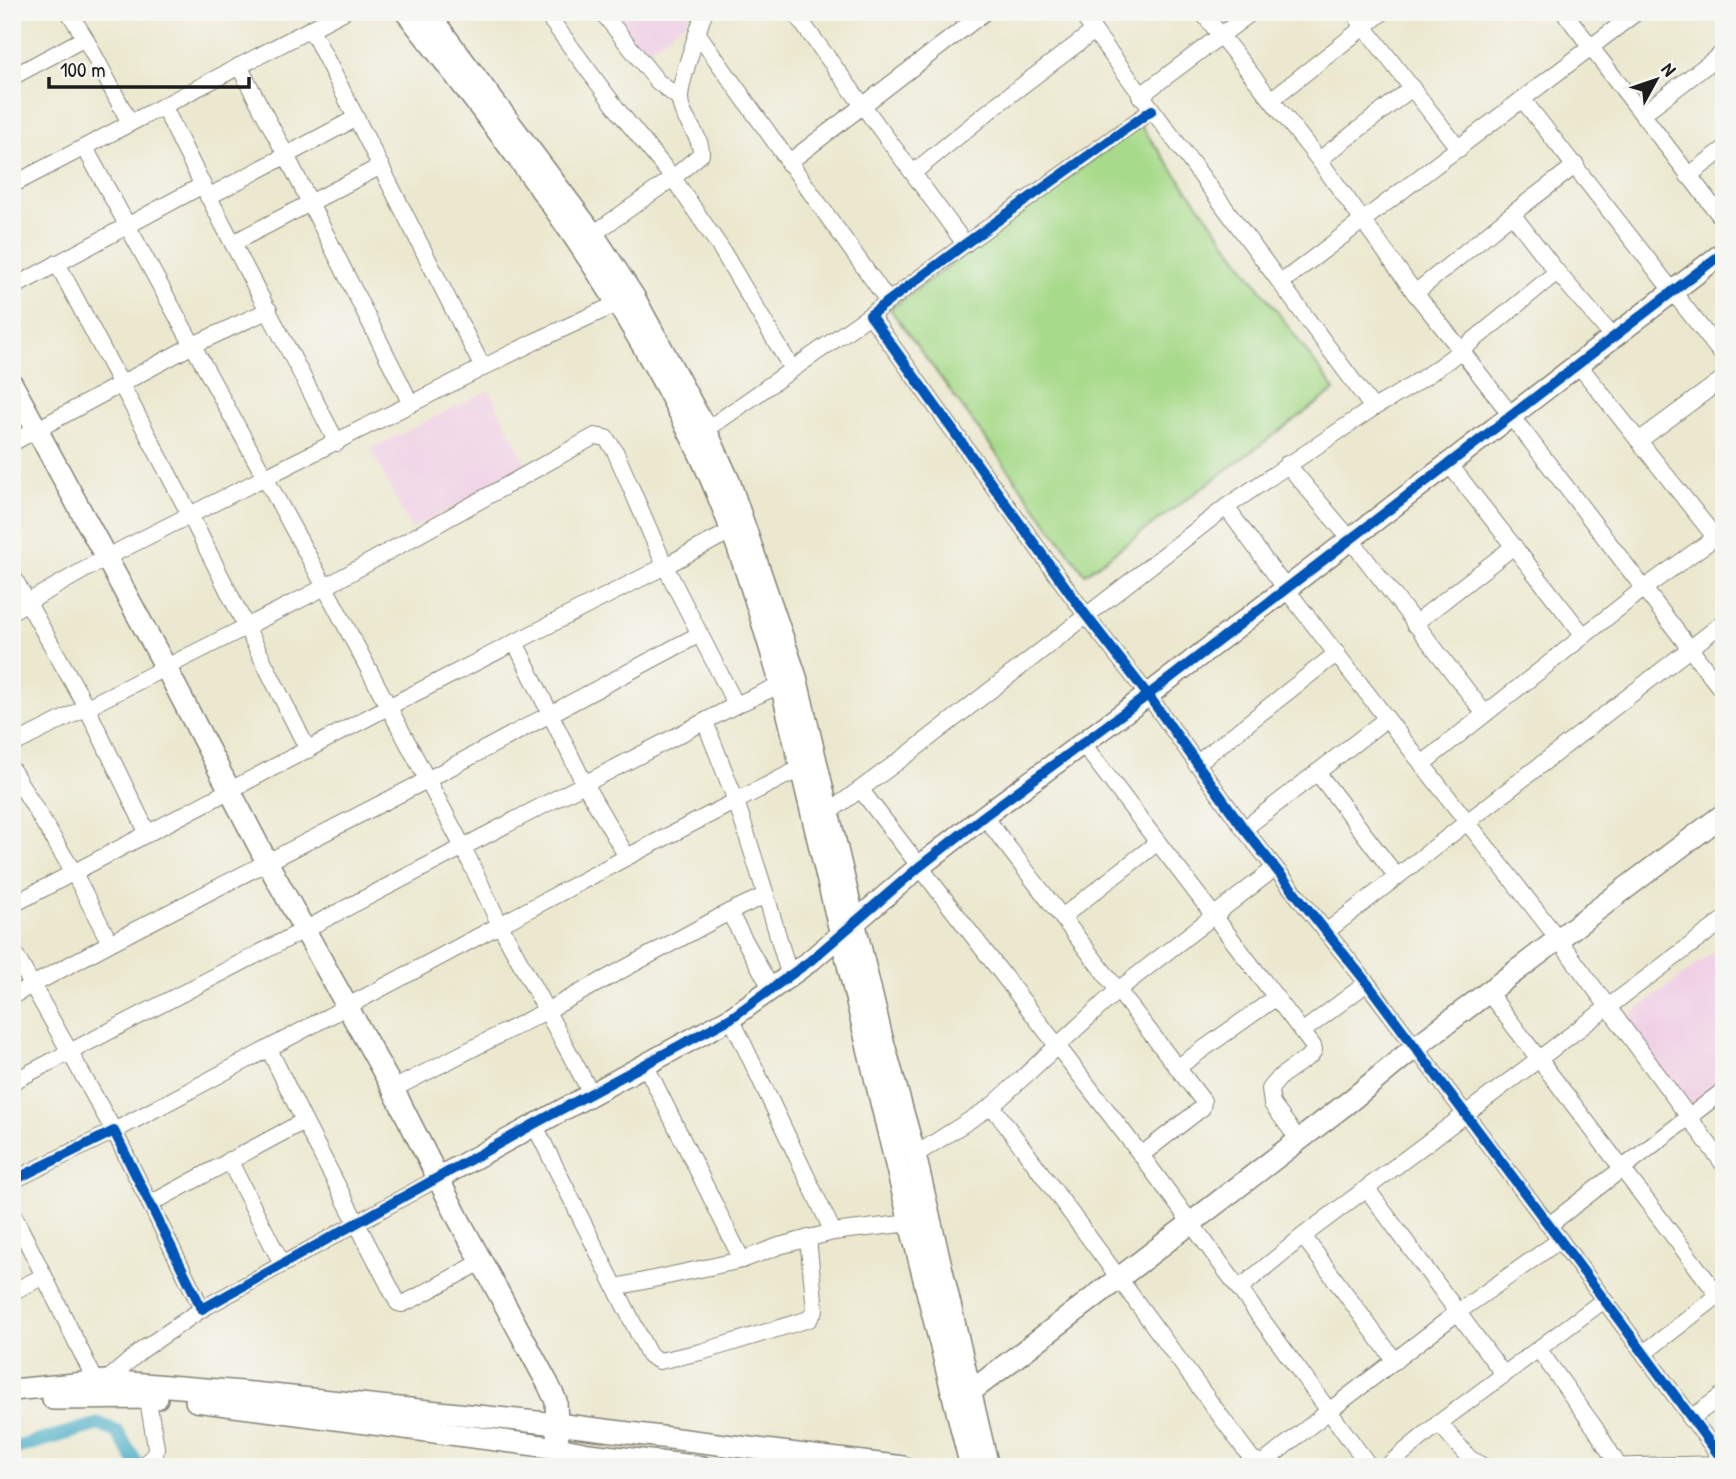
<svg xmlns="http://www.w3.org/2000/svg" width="1736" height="1479" viewBox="0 0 1736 1479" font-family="'Patrick Hand',sans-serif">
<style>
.built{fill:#f0d0e5}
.green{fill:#a7da8a;stroke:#627b53;stroke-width:2}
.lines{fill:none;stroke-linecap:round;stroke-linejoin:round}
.canal{stroke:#45abc5;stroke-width:14}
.street-casing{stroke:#848276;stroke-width:18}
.secondary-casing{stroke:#848276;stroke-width:24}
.street{stroke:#fff;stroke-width:16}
.secondary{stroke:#fff;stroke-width:21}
.cycleway-casing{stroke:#f6f6f2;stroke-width:15}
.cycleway{stroke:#0057b8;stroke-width:10}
</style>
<rect width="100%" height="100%" fill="#f6f6f2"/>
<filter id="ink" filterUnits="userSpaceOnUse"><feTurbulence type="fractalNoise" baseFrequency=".0143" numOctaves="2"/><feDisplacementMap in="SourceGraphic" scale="14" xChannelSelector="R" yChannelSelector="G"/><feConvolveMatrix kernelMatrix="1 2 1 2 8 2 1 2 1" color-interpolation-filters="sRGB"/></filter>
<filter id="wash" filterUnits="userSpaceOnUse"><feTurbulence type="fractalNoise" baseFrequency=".00686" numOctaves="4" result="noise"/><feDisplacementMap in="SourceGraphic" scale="28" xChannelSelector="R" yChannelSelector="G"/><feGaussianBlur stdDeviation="1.57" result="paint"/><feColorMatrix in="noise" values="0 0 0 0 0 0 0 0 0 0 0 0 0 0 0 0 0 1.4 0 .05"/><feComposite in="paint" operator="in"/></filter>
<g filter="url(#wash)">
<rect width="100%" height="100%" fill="#ece8cf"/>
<!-- built -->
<g class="built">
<path d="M613,12H689L686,22L644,52Z"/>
<path d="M489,390L529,469L411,529L371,449Z"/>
<path d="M1724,944V1083L1689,1109L1622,1021Z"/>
</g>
<!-- green -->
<path class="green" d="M1140,125L1335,390L1085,574L890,309Z"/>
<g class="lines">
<!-- canal -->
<path class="canal" d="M12,1449L99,1424L117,1432L139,1467"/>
</g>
</g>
<g filter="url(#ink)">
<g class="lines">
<!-- street casing -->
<g class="street-casing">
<g id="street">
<path d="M69,12L85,38"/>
<path d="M545,12L620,113L673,178L720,247L792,369"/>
<path d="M602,12L657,81L680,99"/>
<path d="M794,12L965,244"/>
<path d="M1202,12L1319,160L1415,293L1461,350L1724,693"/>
<path d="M1353,12L1459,149"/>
<path d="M1564,12L1724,221"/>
<path d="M311,29L483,368"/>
<path d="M698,34L888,301"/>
<path d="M239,66L286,155L411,404"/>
<path d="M12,77L85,38L130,123"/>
<path d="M1140,96L1252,12"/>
<path d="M1272,99L1383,12"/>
<path d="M1523,100L1724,357"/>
<path d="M164,107C218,220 280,331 337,443"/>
<path d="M1152,110L965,244L870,315L1085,614L1148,695L1244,829L1367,983L1560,1240L1724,1462"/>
<path d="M1642,114L1724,52"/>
<path d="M85,148L325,587L464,849L500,925L592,1095"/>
<path d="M1319,160L1412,88"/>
<path d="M788,163L985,12"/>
<path d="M914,172L999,103L1094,31"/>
<path d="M1688,176L1724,149"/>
<path d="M12,185L343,12"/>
<path d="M208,197L356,118"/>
<path d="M593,234L673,178L701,154C702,134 680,119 680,98C680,79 698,33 704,12"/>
<path d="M233,243L381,166"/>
<path d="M57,263L190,515L308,750"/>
<path d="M1557,272L1613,337"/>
<path d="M1282,282L1637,12"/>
<path d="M12,288L201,186"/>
<path d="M1415,293L1512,214L1576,165"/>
<path d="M1578,364L1715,537"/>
<path d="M1373,408C1441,373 1498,319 1557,272L1512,214"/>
<path d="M706,430L870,315"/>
<path d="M1640,440L1724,378"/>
<path d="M12,443L193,345L269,310"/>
<path d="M1287,464L1351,540L1485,714"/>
<path d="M1449,464L1584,636"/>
<path d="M1226,507L1286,589L1559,940L1724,1165"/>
<path d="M12,575L86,706L148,834"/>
<path d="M12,611L107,557L190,515L534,342L625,300"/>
<path d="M1414,624L1514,546"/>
<path d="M515,642L585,785L627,857"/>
<path d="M736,705L791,680"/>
<path d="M705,722L736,801L801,768"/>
<path d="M1083,744L1313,1046L1314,1050L1311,1055L1281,1076L1270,1089L1272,1104L1298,1139"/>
<path d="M12,745L325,587L595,436L606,438L615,451L665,566L731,531"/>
<path d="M1196,764L1337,653"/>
<path d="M1422,764L1643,589L1724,531"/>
<path d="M12,770L74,873L110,943"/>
<path d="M1317,772L1397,877"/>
<path d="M861,790L1141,1155L1329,1411L1458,1312L1560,1240"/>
<path d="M829,812L911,752L1226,507L1373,408L1080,12"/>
<path d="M984,816L1203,1101L1202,1108L1141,1155"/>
<path d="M1244,829L1386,719"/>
<path d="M1275,868L1118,990L992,1106L1252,1459L1263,1463L1329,1411L1370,1467"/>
<path d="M766,895L790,977"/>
<path d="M12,905L388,707L665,566L736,705L12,1082"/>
<path d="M1062,917L1158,842"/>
<path d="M1326,932L1724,622"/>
<path d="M12,949L114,1131L627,857L736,801L766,895L729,912L772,990"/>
<path d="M1488,992L1718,1295"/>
<path d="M12,996L110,943L427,780L698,635"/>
<path d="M1302,1032L1367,983"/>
<path d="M269,1049L304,1121L398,1303L402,1304L413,1299L481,1262"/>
<path d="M646,1066L742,1260"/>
<path d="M1178,1067L1275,998"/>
<path d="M393,1089L548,1010L729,912"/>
<path d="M534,1124L642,1341L649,1355L659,1361L701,1352L809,1319L815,1310L808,1238"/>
<path d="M915,1155L992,1106"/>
<path d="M229,1160L282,1264"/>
<path d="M12,1181L114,1131L202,1309L438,1178"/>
<path d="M1367,1189L1504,1375"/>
<path d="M150,1204L304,1121"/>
<path d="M12,1212L44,1276L12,1292"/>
<path d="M1549,1225L1724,1090"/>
<path d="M833,1232L910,1223"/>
<path d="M1303,1236L1395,1361"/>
<path d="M44,1276L96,1382"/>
<path d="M616,1287L742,1260L779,1246L833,1232L731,1018"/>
<path d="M1240,1288L1303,1236L1724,920"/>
<path d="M1539,1350L1595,1428L1619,1467"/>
<path d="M1644,1353L1724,1291"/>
<path d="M106,1381L142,1350L202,1309"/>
<path d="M1690,1419L1724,1394"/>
<path d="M1439,1423L1470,1459L1486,1467"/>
<path d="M142,1467L155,1454L156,1447L146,1389"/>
<path d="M1386,1467L1439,1423L1604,1300"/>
<path d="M1597,1467L1724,1464"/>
</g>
</g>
<!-- secondary casing -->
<g class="secondary-casing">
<g id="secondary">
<path d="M406,12C512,147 618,284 693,440C731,517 757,602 781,685L910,1223L971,1467"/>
<path d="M427,12L593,234L634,297L706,430L729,481L796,677L881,1034L915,1155L988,1467"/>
<path d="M12,384L165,666L267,862L393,1089L458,1218L548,1384L556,1401L558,1448"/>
<path d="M438,1178L731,1018L810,961L919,867L984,816L1148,695L1724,252"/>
<path d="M12,1390L106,1381L242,1392L557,1424L903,1467"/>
<path d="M969,1393L1350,1101L1414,1048L1724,814"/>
<path d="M53,1399L157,1398"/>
<path d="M196,1401L558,1448L589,1454L702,1467"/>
</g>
</g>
<!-- street -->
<use href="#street" class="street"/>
<!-- secondary -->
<use href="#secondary" class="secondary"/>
<!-- cycleway casing -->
<g class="cycleway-casing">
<g id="cycleway">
<path d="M1152,110L965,244L870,315L1085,614L1148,695L1244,829L1367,983L1560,1240L1724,1462"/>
<path d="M12,1181L114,1131L202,1309L534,1124L731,1018L810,961L919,867L984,816L1148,695L1724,252"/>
</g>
</g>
<!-- cycleway -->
<use href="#cycleway" class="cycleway"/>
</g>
</g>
<!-- margin -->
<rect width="1736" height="1479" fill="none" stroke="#f6f6f2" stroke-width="42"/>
<!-- north arrow -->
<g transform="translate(1656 80) rotate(50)" stroke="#f6f6f2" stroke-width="5" paint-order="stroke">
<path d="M0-5L12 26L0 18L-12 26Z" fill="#1c1c1c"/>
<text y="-10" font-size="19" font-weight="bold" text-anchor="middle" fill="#1c1c1c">N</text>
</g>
<!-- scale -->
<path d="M49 77v10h200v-10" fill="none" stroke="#1c1c1c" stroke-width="3.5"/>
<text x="60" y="77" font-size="21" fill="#1c1c1c" stroke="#f6f6f2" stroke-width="5" paint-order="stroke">100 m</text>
</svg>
